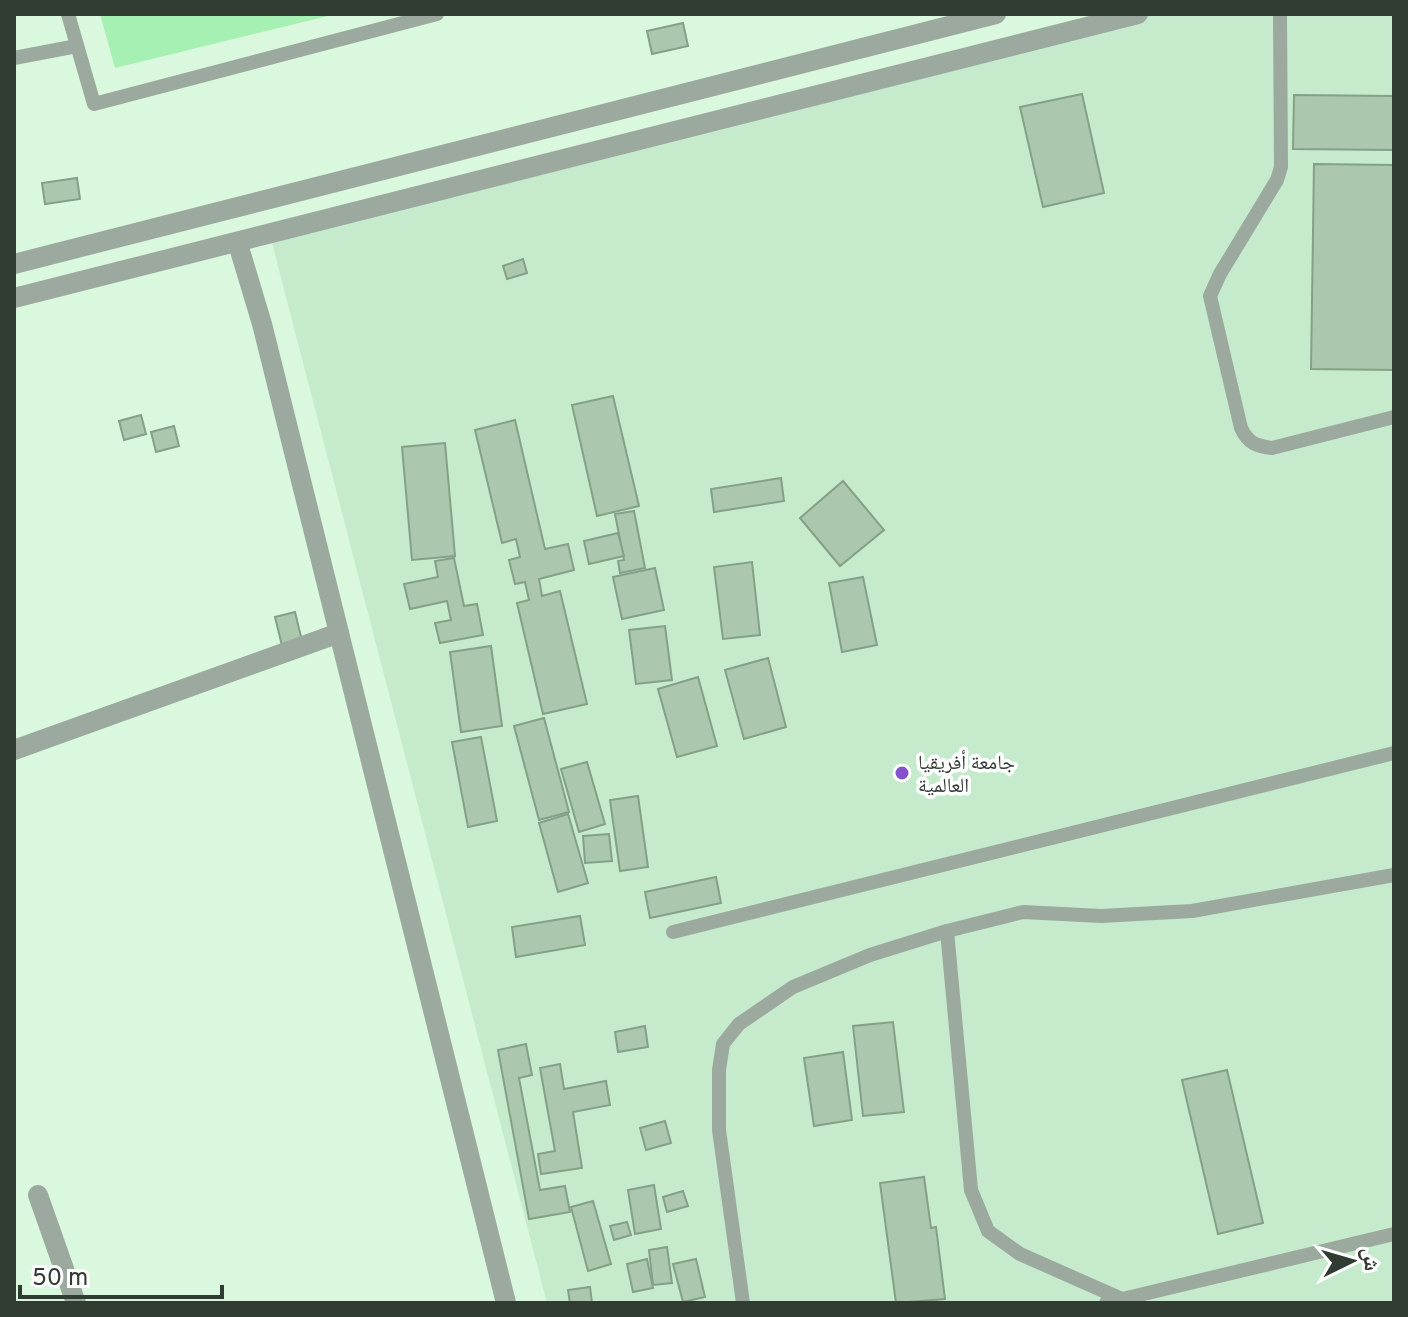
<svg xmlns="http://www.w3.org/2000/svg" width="1408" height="1317" viewBox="0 0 1408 1317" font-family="Overpass,'Noto Naskh Arabic',sans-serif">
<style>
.built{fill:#c6eacc}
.green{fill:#a5f0b2}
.building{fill:#abc8af;stroke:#84a088;stroke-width:2}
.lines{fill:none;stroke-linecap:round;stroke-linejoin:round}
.service{stroke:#9ca99e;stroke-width:14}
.minor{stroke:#9ca99e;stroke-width:20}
.tertiary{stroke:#9ca99e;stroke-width:20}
.poi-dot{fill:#8453cc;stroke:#fff;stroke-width:3}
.labels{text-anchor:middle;stroke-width:7;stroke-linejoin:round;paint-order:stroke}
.poi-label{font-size:20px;fill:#303c32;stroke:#fff;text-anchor:start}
</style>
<rect width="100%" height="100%" fill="#d9f8dd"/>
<!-- built -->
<path class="built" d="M1147,14H1394V1303H547L272,243Z"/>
<!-- green -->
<path class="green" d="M100,14H336L115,68Z"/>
<!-- building -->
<g class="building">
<path d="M683,23L688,46L652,54L647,31Z"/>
<path d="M1082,94L1104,193L1043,207L1020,107Z"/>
<path d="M1294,95L1394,96V150L1293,149Z"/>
<path d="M1314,164L1394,165V370L1311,369Z"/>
<path d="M77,178L80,199L45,204L42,183Z"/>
<path d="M523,259L527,273L507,279L503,266Z"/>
<path d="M613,396L639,506L597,516L572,405Z"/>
<path d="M141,415L146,434L124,440L119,421Z"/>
<path d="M515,420L545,549L568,544L574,570L539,579L542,596L560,591L587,704L543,714L517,603L529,600L525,582L515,584L509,560L520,557L516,539L502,543L475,430Z"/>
<path d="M174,426L179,446L156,452L151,432Z"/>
<path d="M445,443L455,556L412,560L402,447Z"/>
<path d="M781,478L784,501L714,512L711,489Z"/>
<path d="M843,481L884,530L840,566L800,518Z"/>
<path d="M634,511L645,568L620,573L618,561L624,560L615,514Z"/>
<path d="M618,533L624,556L589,564L584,541Z"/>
<path d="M454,558L464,606L477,604L483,635L440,643L435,623L451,620L447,601L410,609L404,584L438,577L435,561Z"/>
<path d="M752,562L760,635L723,639L714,567Z"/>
<path d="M655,568L664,610L622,619L613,577Z"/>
<path d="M863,577L877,645L842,652L829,583Z"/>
<path d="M295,612L303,645L283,650L275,617Z"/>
<path d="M665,626L672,680L636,684L629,630Z"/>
<path d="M491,646L502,726L461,732L450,652Z"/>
<path d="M768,658L786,727L744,739L725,670Z"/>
<path d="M698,677L717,746L677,757L658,689Z"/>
<path d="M544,718L569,812L539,820L514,726Z"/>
<path d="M481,737L497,821L468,827L452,742Z"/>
<path d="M587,762L605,824L579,832L561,769Z"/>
<path d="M638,796L648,867L620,871L610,800Z"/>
<path d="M568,814L588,883L558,892L539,823Z"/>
<path d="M609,834L612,861L585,863L583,836Z"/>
<path d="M716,877L721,903L650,918L645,892Z"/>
<path d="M580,916L585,945L516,957L512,927Z"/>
<path d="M893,1022L904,1112L863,1116L853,1026Z"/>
<path d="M645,1026L648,1047L618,1052L615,1032Z"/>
<path d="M526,1044L532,1075L519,1078L540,1190L565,1186L570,1212L529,1219L498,1050Z"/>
<path d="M843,1052L852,1120L814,1126L804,1058Z"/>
<path d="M560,1064L564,1089L606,1081L610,1105L573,1112L582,1168L541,1174L538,1154L555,1151L540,1068Z"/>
<path d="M1227,1070L1263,1223L1218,1234L1182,1080Z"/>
<path d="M665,1121L671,1143L646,1150L640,1128Z"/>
<path d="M924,1177L931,1228L936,1227L945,1299L896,1303L880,1183Z"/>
<path d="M654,1185L661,1229L635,1234L628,1190Z"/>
<path d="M683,1191L688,1206L667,1212L663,1197Z"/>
<path d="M593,1201L611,1264L588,1271L571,1207Z"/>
<path d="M627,1222L631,1235L614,1240L610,1226Z"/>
<path d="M667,1247L672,1283L653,1285L649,1250Z"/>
<path d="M647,1259L653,1288L633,1292L627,1264Z"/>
<path d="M696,1259L705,1297L683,1302L673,1264Z"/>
<path d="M590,1287L592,1303H570L568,1290Z"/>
</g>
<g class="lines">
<!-- service -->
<g class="service">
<path d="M68,14L94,104L437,14"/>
<path d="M1280,14L1281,167L1277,180L1220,274L1210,296L1241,428C1248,443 1256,446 1272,448L1394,417"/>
<path d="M14,58L77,46"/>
<path d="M947,931L971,1190L988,1231L1020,1254L1124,1300"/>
<path d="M673,932L1394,753"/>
<path d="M743,1303L719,1130V1070L723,1044L739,1024L793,987L870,955L947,931L1023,912L1101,916L1192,911L1394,875"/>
<path d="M1106,1303L1394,1234"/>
</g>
<!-- minor -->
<g class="minor">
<path d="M238,244L262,324L506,1303"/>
<path d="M14,750L339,633"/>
<path d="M38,1195L76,1303"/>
</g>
<!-- tertiary -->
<g class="tertiary">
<path d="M14,264L996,14"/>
<path d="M14,298L1138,14"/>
</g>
</g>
<!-- markers -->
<circle class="poi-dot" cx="902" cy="773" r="8"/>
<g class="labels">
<!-- poi labels -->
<g class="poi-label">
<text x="918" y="769">جامعة أفريقيا<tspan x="918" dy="23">العالمية</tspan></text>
</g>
</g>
<!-- border -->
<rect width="1408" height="1317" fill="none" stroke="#303c32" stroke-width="32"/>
<!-- north arrow -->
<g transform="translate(1352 1261) rotate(85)" stroke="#ffffff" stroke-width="6" paint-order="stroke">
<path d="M0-6L14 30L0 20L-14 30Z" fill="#303c32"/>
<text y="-12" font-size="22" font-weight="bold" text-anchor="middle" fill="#303c32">ش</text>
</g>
<!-- scale -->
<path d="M20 1285v12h202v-12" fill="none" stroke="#303c32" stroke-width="4"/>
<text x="32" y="1285" font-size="24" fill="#303c32" stroke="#ffffff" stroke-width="6" paint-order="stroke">50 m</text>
</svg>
